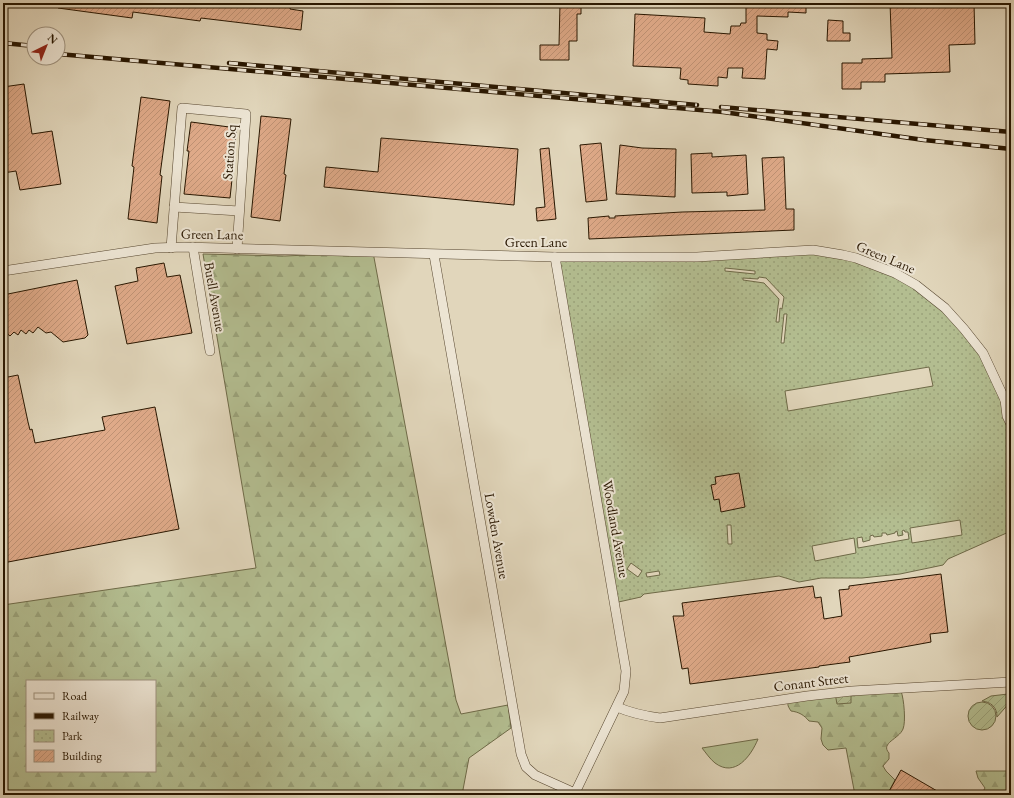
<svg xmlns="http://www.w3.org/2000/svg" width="1014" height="798" viewBox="0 0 1014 798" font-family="'EB Garamond',serif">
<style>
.grass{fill:#b3bd90;stroke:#6e6a48}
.forest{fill:url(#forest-firs);stroke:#6e6a48;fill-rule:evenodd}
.park{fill:url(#park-dots);stroke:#6e6a48;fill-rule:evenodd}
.garden{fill:url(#garden-furrows);stroke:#6e6a48}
.building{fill:url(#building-hatch);stroke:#281600}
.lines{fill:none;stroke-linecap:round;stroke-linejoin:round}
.street-casing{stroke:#56462f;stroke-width:10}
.street{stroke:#ece4d3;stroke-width:9}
.rail-casing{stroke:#281600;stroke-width:4.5}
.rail{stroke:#ece4d3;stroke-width:3;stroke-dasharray:9;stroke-linecap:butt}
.labels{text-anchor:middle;stroke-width:4;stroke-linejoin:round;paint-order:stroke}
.street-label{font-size:14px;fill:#281600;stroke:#ece4d3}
</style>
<defs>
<pattern id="forest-firs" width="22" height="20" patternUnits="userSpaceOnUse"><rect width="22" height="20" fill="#b3bd90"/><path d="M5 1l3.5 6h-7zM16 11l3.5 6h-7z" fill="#9aa27a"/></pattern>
<pattern id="park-dots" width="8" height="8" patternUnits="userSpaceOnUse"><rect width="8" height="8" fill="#b3bd90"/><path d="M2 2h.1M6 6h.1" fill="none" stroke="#9aa27a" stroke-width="1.8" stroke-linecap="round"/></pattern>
<pattern id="garden-furrows" width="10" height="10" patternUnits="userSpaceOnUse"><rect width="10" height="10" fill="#b3bd90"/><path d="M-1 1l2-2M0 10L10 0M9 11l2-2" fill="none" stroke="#9aa27a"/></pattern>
<pattern id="building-hatch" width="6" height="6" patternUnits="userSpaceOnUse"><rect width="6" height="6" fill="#dfaa89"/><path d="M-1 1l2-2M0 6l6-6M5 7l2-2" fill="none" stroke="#bf9274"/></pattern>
</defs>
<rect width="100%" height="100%" fill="#e1d6bb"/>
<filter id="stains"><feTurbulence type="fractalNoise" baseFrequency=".005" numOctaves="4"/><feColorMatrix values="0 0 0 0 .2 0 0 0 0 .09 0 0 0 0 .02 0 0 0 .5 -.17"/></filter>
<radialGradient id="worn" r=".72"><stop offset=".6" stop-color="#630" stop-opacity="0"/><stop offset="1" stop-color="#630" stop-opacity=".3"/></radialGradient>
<!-- grass -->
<path class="grass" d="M758,739C751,756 735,778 715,763C710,759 706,753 702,748Z"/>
<!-- forest -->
<g class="forest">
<path d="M373,252L456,700L461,714L508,705L511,728L469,758L462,795H3V605L256,568L203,254L285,256ZM27,681H155V771H27Z"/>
<path d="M901,691C904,699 906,722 903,729C899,739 880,743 889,753V759L883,766L886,771L895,780L887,795H855L846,748L828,750L823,745L821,739L822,728L818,722L809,721C804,715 799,712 791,711C787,705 787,704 790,698Z"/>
<path d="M976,771H1011V790L1008,795H981L985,788L978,778Z"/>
</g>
<!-- park -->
<path class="park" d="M831,253L916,285L976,343L1011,424V531L948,559L943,565L900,574L862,578H821L799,582L779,576L644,594L641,597L614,603L555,257ZM725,268L755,271V274L725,271ZM759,277L766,278L784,297L782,309L780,308L779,322H776L779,299L764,283L743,280V278L758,279ZM784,314H787L784,343H781ZM929,367L933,386L788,411L785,391ZM960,520L962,535L912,543L910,528ZM727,525H731L732,544H728ZM904,530L905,532H908L909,539L858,548L857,538L862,537L863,542L870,540V536L873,535L874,537L882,536V533H886L887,535L895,533V532L897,531L898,536L903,535L902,531ZM854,538L856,553L815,561L812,546ZM622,544L624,557L620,558L617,545ZM631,563L642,571L638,577L627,569ZM659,571L660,575L647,577L646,573Z"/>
<!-- garden -->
<g class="garden">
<path d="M835,693L851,694V703L837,704Z"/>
<path d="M1008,694L1011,696V701L997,717C997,707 991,702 982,701L991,696Z"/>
<circle cx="982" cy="716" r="14"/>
</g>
<!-- building -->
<g class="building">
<path d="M58,3H291L290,9L303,11L301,30L201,18L200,21L133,12L132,18L58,8Z"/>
<path d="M560,3H581V14H577V41H569V60H540V45H559Z"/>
<path d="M746,3H806V13L788,12V17L757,16V33L767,34V40L778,41L777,50L767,49L765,79L742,78L743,68H728L727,78L718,77V86L688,84V80L680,79L681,68L633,66L635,14L705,18L704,32L730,34L731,26H740L741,23H746Z"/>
<path d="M890,3H974L975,44L949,45L950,72L885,74V82H861V89H842V63H862V59L892,58Z"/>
<path d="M828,20L843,21V33H850V41H827Z"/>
<path d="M24,84L32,134L52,131L61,184L20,190L16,171L3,173V87Z"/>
<path d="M141,97L170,101L160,175L162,176L157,223L128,219L134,167L132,166Z"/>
<path d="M261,116L291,119L284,174L286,175L280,221L251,217Z"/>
<path d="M191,122L237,128L231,169L233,170L230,198L184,194L189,151H187Z"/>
<path d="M381,138L518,149L514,205L324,187L326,167L378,172Z"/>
<path d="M601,143L607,200L586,202L580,145Z"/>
<path d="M620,145L642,148L676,149L675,197L616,194Z"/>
<path d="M549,148L556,219L537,221L536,208L545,207L540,149Z"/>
<path d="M712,153V157L746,155L748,194L727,196V192L692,193L691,154Z"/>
<path d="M784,157L786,209H794V230L589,239L588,218L609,216V218H615V216L682,212L765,210L762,158Z"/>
<path d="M164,263L167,277L180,275L192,333L127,344L115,286L138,281L136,268Z"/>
<path d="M77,280L88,335L85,338L63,342L51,332L46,333L38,327L33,333L29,330L26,334L21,330L18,335L14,332L10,336L3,330V295Z"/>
<path d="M18,375L28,422L30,430L32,429L35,443L105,430L102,417L155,407L179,529L3,563V378Z"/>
<path d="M739,473L745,507L721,512L719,499L714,500L711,485L716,484L715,477Z"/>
<path d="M941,574L948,632L930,634L931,642L849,657L850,662L819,666V667L690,684L688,668L682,669L673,616H684L682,603L813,586L815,598L821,597L824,619L842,616L839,590L849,589V586Z"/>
<path d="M901,770L944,795H887Z"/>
</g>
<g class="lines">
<!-- street casing -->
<g class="street-casing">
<g id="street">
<path d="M174,207L239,211"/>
<path d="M193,247L210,351"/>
<path d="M171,248L182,108L246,114L237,249"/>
<path d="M434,255L521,754L526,767L535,775L575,793"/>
<path d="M555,257L626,671L624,691L574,795"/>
<path d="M3,271L155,248L184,247L555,257H697L813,250L843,255L856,258L895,273L916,285L945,308L964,329L983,353L1005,400L1011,406"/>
<path d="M1005,400L1007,416L1011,424"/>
<path d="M617,707C631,713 645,716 660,718L807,696L852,691L1011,682"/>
</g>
</g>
<!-- street -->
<use href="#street" class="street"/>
<!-- rail casing -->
<g class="rail-casing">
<g id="rail">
<path d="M3,43L34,46"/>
<path d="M58,54L723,112L924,140L1011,149"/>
<path d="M229,63L697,105"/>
<path d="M721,107L1011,132"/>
</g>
</g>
<!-- rail -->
<use href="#rail" class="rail"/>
</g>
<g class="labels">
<!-- street labels -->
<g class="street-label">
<text transform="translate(229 152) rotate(-86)" y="5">Station Sq</text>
<text transform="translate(212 234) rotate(1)" y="5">Green Lane</text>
<text x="536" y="247">Green Lane</text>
<text transform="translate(886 257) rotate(23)" y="5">Green Lane</text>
<text transform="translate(215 297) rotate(80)" y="5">Buell Avenue</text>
<text transform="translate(616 529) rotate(80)" y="5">Woodland Avenue</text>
<text transform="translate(497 536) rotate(80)" y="5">Lowden Avenue</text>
<text transform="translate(811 682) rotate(-7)" y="5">Conant Street</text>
</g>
</g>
<!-- margin -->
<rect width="1014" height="798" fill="none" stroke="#e1d6bb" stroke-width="16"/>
<rect x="4" y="4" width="1006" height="790" fill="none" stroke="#281600" stroke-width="2"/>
<rect x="8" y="8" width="998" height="782" fill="none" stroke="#281600"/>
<!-- legend -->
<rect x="26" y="680" width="130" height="92" fill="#ece4d3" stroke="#9e927f"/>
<rect x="34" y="693" width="20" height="6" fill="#ece4d3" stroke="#9e927f"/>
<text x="62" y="700" font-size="12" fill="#281600">Road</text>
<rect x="34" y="713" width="20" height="6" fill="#281600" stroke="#9e927f"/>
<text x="62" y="720" font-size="12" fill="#281600">Railway</text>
<rect x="34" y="730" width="20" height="12" fill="url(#park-dots)" stroke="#9e927f"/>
<text x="62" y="740" font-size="12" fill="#281600">Park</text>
<rect x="34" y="750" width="20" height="12" fill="url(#building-hatch)" stroke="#9e927f"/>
<text x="62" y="760" font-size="12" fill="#281600">Building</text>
<!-- north arrow -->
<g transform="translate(46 46) rotate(43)"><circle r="19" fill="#ece4d3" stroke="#9e927f"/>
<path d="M0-3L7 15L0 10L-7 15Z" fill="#8f2418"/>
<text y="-6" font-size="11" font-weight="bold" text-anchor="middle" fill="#281600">N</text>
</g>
<rect width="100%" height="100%" filter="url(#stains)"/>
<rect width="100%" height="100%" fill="url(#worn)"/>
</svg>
